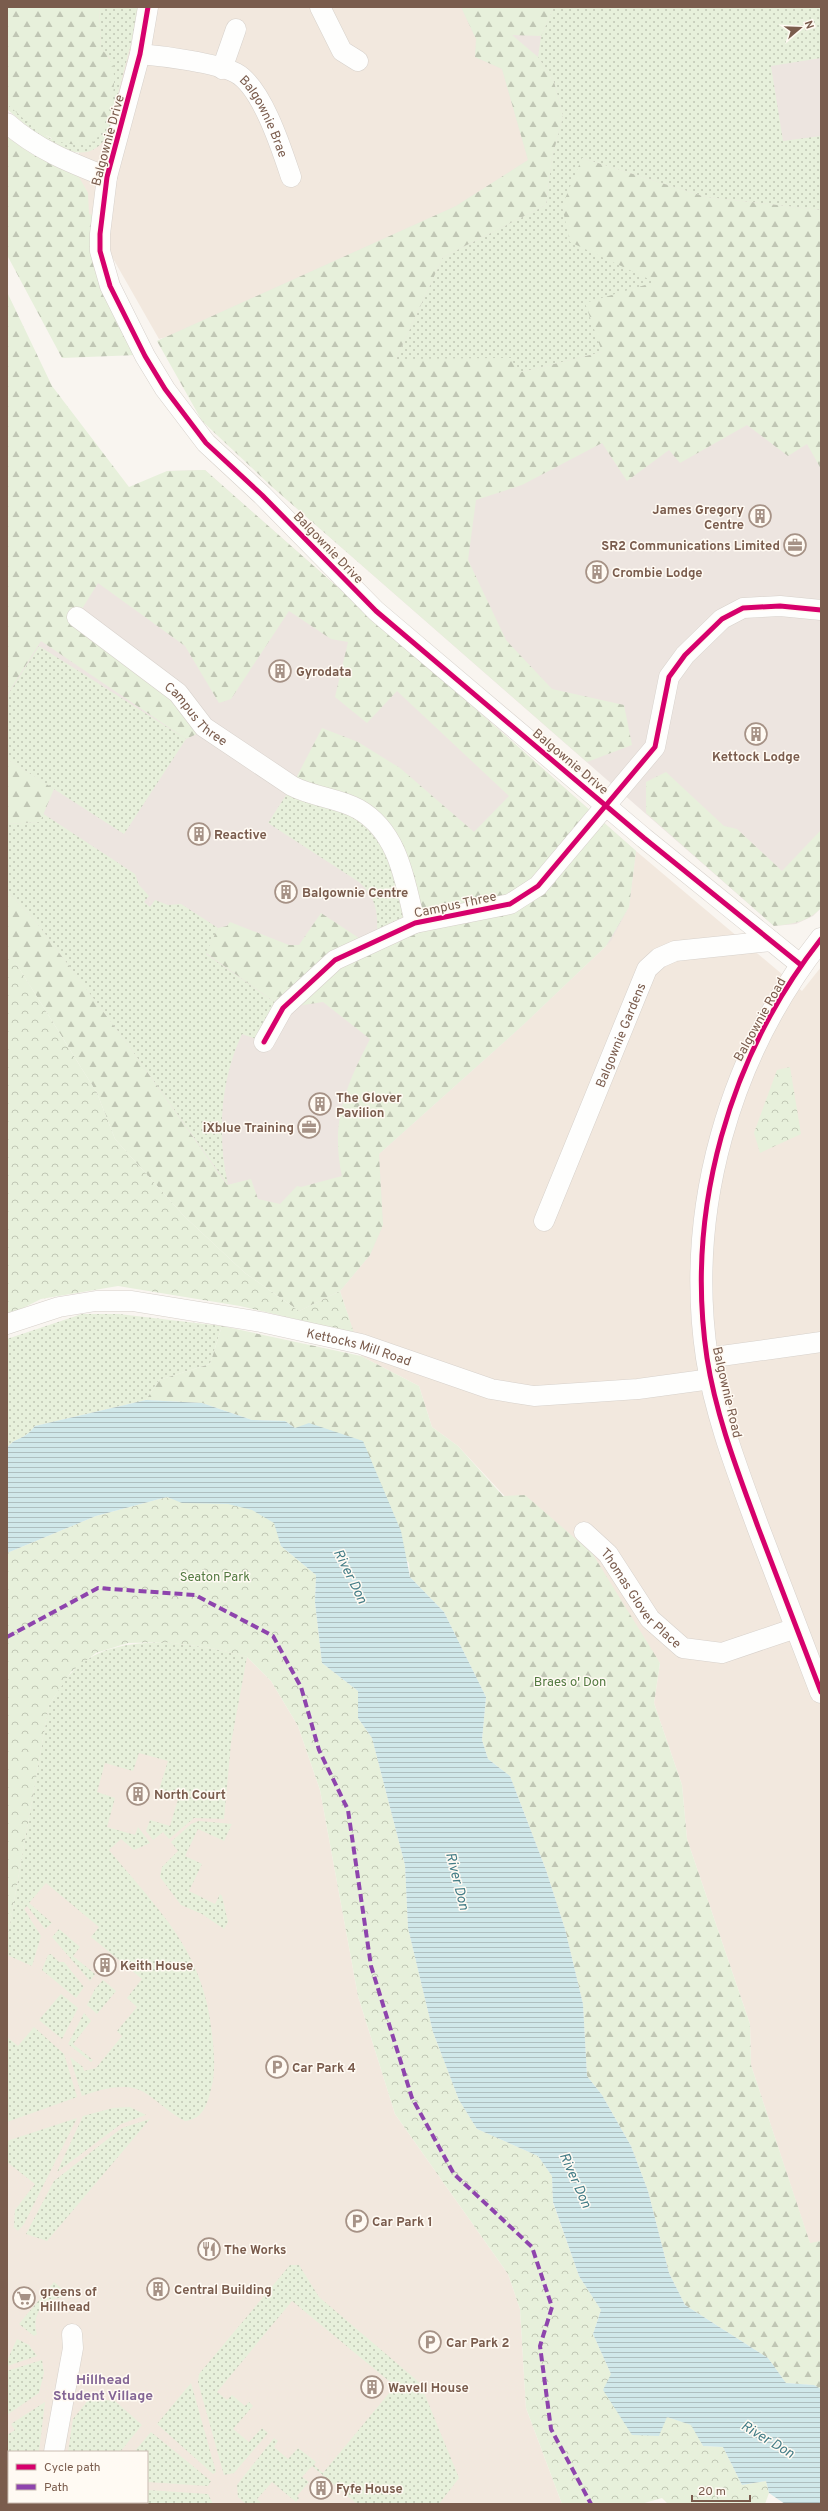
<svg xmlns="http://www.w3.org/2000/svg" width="828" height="2511" viewBox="0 0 828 2511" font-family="Overpass,sans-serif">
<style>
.residential{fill:#f2e8de;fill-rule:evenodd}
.industrial{fill:#ede5e0}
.grass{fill:url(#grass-dots)}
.forest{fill:url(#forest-firs)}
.park{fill:url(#park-crowns)}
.water{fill:url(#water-rules)}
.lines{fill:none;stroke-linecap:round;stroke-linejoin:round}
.minor-casing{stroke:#d7d1cb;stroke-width:21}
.tertiary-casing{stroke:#d7d1cb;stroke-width:23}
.minor{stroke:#fefefd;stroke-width:20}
.tertiary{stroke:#fefefd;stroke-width:22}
.quiet{stroke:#8e44ad;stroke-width:4;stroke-dasharray:8 4;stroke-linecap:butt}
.cycleway-casing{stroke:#fffaf3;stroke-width:8}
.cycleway{stroke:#d6006c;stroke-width:5}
.labels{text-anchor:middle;stroke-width:3;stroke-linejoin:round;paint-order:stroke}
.street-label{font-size:13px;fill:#7a5c4d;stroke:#fffaf3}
.poi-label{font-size:13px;font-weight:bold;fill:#7a5c4d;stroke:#fffaf3;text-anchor:start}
.park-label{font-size:13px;fill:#537a41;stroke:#fffaf3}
.water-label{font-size:14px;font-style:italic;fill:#437c86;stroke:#fffaf3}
.neighbourhood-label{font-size:14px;font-weight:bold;fill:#846695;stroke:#fffaf3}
</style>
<defs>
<pattern id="grass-dots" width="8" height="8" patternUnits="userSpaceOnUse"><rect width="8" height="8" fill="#e7f0db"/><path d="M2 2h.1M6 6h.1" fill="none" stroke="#c0c6b4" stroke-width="1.8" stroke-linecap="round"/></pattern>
<pattern id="forest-firs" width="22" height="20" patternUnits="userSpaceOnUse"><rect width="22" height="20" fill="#e7f0db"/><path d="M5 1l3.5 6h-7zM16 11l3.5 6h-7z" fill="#c0c6b4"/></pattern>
<pattern id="park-crowns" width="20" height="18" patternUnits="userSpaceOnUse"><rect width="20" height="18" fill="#e7f0db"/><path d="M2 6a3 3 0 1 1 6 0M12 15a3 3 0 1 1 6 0" fill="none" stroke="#c0c6b4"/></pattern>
<pattern id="water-rules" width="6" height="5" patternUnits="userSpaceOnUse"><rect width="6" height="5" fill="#d0e8ea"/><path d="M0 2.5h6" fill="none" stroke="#aebfc0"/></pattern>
</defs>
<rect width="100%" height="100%" fill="#f9f5f0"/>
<!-- residential -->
<g class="residential">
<path d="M52,7H481L552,158L280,309L159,339L71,185L85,129Z"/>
<path d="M636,851L802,991L821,967V2241L810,2244L751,2065L750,2024L687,1839L682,1785L654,1703L660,1663L458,1446L432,1427L419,1386L361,1356L340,1291L370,1255L379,1154L523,1025L606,946L629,907Z"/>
<path d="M165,1642L211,1648L247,1657L271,1681L298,1726L320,1790L358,1996L395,2114L508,2274L520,2309L526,2408L562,2504H7V1941L49,1705ZM9,2452H147V2502H9Z"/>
</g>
<!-- industrial -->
<g class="industrial">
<path d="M461,7H821V908L813,916L796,924L774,926L270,485L157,341L456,206L528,160L502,69L475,57L476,39Z"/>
<path d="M205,470L636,851L629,907L611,941L523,1025L379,1154L383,1225L370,1255L340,1291L299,1311L7,953V646L167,471Z"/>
</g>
<!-- grass -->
<g class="grass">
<path d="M99,7H138L136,24L108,133C86,180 31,130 7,109V104L51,139L110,58L101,49Z"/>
<path d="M554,7H821V58L771,66L783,141L821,136V210L706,197L582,158L655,282L602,352L518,373L396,359L443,257L546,205L552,158L563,116L554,82L538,57L541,36Z"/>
<path d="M39,646L186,739L124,834L7,759V696Z"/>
<path d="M292,786L376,821L415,923L377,939C378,915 378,899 359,882L268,823Z"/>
<path d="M42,813L135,874L139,885L149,896L144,902L150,907L155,900L168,905L181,904L218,928L206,954L283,1008L264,1042L242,1034C220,1081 217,1135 228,1185L126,1042L33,918L7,891V824L39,822Z"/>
<path d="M82,1314H119L222,1326L210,1364L159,1380L146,1400L35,1426C24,1441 16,1436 7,1448V1339Z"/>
<path d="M165,1642L211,1648L247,1657L231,1743L224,1819L194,1818L169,1839L163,1832L153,1840L146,1831L150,1820L170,1826L179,1796L159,1790L168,1761L139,1753L133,1771L105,1763L97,1792L115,1798L107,1827L135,1835L138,1827L150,1843L134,1850L121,1839L109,1850C159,1911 204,1951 212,2034C214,2053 216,2071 211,2089C207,2105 203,2119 185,2121C171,2114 160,2103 147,2094C128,2081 102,2089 82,2096L70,2057L83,2067L84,2071L96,2068L122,2036L117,2031L137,2007L127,1998L142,1979L91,1937L99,1927L46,1883L29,1903L52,1923L45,1929L27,1906L24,1909L41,1936L32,1966L7,1955V1941L49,1705C56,1695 63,1681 72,1672C97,1646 131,1643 165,1642Z"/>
<path d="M199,1821L232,1824L224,1841L198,1829L185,1856L202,1864L189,1891L215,1904L220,1894L222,1896L228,1922L224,1929L202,1914L181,1905L160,1877L162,1867L178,1851L171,1842L191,1824Z"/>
<path d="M59,1929L80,1947L73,1956L95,1974L90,1981L52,1937Z"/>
<path d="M51,1954L59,1962H64L84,1987L76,1998L42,1970L48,1955Z"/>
<path d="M103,1980L116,1991L97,2014L87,2005L95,1989Z"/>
<path d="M61,1994L78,2008L62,2039L39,2020Z"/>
<path d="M84,2013L91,2021L73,2044L93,2060L91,2062L68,2044Z"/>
<path d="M34,2027L64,2054L77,2097L7,2122V2037L18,2046Z"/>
<path d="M130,2107L146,2115L121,2124L57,2172L83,2116L113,2108Z"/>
<path d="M77,2118L24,2224L18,2231L14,2227L15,2210L35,2184L7,2162V2141Z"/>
<path d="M150,2119L47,2241L26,2234L54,2181L122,2128Z"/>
<path d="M290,2265H299L319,2297L420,2383L459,2478L439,2504H357L312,2466L302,2477L309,2482L297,2496L299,2498L296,2502L272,2482L257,2499L262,2504H246L238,2497L237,2485L274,2438L278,2441L274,2447L288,2459L298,2448L316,2462L314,2465L323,2473L395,2386L292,2301L217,2392L227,2400L232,2395L245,2406L249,2402L253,2406L233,2429L249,2442L262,2428L268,2433L234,2473L224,2475L198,2382L199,2374Z"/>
<path d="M54,2282L68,2294C65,2298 60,2297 54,2299C39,2304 32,2319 37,2334L34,2336L19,2324Z"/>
<path d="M17,2339L29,2345L37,2356L7,2366V2361Z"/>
<path d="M42,2360L44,2373L39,2393L7,2415V2371Z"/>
<path d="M191,2383L216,2472L213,2474L157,2424Z"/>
<path d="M93,2394L106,2400L115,2401L142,2425L120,2452H68L73,2419Z"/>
<path d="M45,2402L39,2452H9V2502H32V2504H7V2435L15,2430L11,2424Z"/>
<path d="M151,2432L211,2481L208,2486L147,2482V2452H134Z"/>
<path d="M147,2490L208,2494L213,2504H91L93,2502H147Z"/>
</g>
<!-- forest -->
<g class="forest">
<path d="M7,7H99L101,49C103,51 107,54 109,58C122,77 108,126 94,142C58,153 32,126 7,104Z"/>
<path d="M461,7H554L541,36L512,35L538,57L554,82L563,116L552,158L546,205L443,257L396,359L511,358L518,373L602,352L585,303L655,282L570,242L562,206L582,158L706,197L821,210V469L807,444L788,456L747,425L680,463L669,450L627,481L602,443L522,485L476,500L468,560L506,640L552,689L624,705L632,745L587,762L270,485L202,421L157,341L456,206L528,160L502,69L475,57L476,39Z"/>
<path d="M7,137L32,154L79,177L88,193L89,214L93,215L137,355L62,358L7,255Z"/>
<path d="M7,292L52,386L129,487L167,471L205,470L636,851L629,907L606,946L523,1025L379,1154L383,1225L370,1255L340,1291L299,1311L245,1273L184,1216L115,1139L97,1093L14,960L7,953V891L33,918L126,1042L227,1185L251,1179L258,1199L280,1204L297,1186L301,1187L342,1176C330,1122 346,1086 370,1039L323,1002L283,1008L206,953L218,928L227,926L230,922L289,945H299L321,913L368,944L415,923L376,821L292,786L322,728L358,742L400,768L474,832L509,796L397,691L367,723L335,697L348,642L331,639L289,611L231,699L219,703L185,646L98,583L77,617L173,702L201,732L186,739L41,641L7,695Z"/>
<path d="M7,759L54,789L40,822L7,824Z"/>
<path d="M666,772L724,826L737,829L782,871L821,830V908C807,922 793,924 774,926L646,813V782Z"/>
<path d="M222,1326L361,1356L419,1386L432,1427L458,1446L503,1496L525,1495L592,1553L660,1663L654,1703L682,1785L687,1839L750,2024L751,2065L810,2243L821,2241V2389L813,2385L786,2383L768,2358L685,2305L669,2273L648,2191L631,2146L602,2095L587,2076L583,2004L565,1929L546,1870L510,1776L488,1759L482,1740L486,1697L444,1612L410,1577L409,1563L295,1428L285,1421L252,1420L202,1403L146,1400L159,1380L210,1364Z"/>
</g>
<!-- park -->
<g class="park">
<path d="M7,953L14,960L97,1093L115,1139L184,1216L245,1273L299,1311L340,1291L354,1333L240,1306L118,1286L41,1299L7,1316Z"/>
<path d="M790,1067L801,1134L760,1153L754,1133L777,1070Z"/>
<path d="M167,1497C194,1507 226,1498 253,1510C260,1513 268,1519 275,1523L281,1546L316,1575L315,1602L322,1663L358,1691V1718L372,1738L405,1865L408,1928L433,2032L459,2100L477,2129L538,2156L552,2176L553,2203L579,2276L601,2310L593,2334L611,2374L667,2417L692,2425L703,2446L723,2447L742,2485L766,2481L769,2493L765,2504H668L662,2498L641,2504H562L526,2408L520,2309L508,2274L395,2114L358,1996L320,1790L298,1726L271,1681L247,1657L211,1648L165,1642L128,1643L96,1653L71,1672L49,1705L7,1941V1553L96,1516Z"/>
</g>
<!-- water -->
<path class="water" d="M146,1400L202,1403L252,1420L285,1421L295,1428L309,1423L363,1441L401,1531L410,1577L444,1612L486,1697L482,1740L488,1759L510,1776L546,1870L565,1929L583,2004L587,2076L602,2095L631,2146L648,2191L669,2273L685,2305L768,2358L786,2383L814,2385L821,2389V2504H785L769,2493L766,2481L742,2485L723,2447L703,2446L691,2425L667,2417L659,2436L632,2435L603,2390L611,2374L593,2334L601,2310L579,2276L553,2202L552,2176L538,2156L477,2129L459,2100L433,2032L408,1928L405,1865L372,1738L358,1718V1691L322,1663L315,1602L316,1575L281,1546L274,1523L252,1510L228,1504L182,1503L167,1497L96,1516L7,1553V1448C16,1436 24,1441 35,1426Z"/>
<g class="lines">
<!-- minor casing -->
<g class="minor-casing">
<g id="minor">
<path d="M148,7L140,54L107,177L100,234V251L110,286L145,356L165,389L206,443L262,495L376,611L644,838L801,965"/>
<path d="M320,7L342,51L358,61"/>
<path id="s1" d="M140,54C163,56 217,63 236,73C262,87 282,150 291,177"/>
<path d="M222,69L236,29"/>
<path d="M7,123C36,149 71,163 107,177"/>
<path id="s2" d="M77,617L178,693L204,727L292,786C313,797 338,798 358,809C399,832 405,882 415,923"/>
<path d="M264,1042L283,1008L335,960L415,923L510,904L538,886L655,747L669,677L685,655L722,619L743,608L780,606L821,610"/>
<path id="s3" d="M544,1221L647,969L659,958L675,951L771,941"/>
<path id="s4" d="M7,1324L59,1307L96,1301H132L261,1322L361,1344L491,1389L534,1396L638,1389L711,1379"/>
<path d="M707,1358L821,1342"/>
<path id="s5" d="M584,1532L608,1554L650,1619L683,1648L722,1653L796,1628"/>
<path d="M54,2452L73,2348L72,2334"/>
<path d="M47,2504V2502"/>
</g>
</g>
<!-- tertiary casing -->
<g class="tertiary-casing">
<path id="tertiary" d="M821,939C729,1056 685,1210 707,1358C716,1416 738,1472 758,1527C779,1582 800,1637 821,1692"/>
</g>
<!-- minor -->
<use href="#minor" class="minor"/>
<!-- tertiary -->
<use href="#tertiary" class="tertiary"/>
<!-- quiet -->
<path class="quiet" d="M7,1637L98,1588L195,1595L273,1636L301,1687L319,1750L348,1810L371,1966L412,2098L454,2174L532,2247L552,2307L540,2346L551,2429L591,2504"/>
<!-- cycleway casing -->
<g class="cycleway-casing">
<g id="cycleway">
<path d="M148,7L140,54L107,177L100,234V251L110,286L145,356L165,389L206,443L262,495L376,611L644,838L801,965"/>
<path d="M821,939C729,1056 685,1210 707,1358C716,1416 738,1472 758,1527C779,1582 800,1637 821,1692"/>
<path d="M264,1042L283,1008L335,960L415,923L510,904L538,886L655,747L669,677L685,655L722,619L743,608L780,606L821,610"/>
</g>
</g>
<!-- cycleway -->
<use href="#cycleway" class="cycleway"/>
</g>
<!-- icons -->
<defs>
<g id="building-ring" transform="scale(1.15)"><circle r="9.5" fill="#fffaf3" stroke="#a69286" stroke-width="1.5"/><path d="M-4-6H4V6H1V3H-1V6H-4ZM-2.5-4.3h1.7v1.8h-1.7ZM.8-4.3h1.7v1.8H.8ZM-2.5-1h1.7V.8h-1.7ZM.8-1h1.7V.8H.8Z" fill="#a69286"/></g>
<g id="office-ring" transform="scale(1.15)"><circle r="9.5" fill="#fffaf3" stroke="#a69286" stroke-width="1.5"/><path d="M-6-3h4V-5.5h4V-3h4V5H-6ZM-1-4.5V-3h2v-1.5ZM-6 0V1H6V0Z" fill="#a69286"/></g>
<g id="parking-ring" transform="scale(1.15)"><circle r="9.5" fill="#fffaf3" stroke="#a69286" stroke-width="1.5"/><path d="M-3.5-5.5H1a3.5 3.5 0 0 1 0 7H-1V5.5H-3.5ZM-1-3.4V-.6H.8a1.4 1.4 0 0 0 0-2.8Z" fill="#a69286"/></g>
<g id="restaurant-ring" transform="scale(1.15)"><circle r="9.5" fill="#fffaf3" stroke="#a69286" stroke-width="1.5"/><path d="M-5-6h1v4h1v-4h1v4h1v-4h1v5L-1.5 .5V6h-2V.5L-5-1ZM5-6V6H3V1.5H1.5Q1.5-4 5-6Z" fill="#a69286"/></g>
<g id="supermarket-ring" transform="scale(1.15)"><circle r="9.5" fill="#fffaf3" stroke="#a69286" stroke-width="1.5"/><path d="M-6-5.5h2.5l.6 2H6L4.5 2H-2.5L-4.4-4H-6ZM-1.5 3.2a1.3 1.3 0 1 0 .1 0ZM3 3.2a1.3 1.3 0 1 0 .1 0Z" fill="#a69286"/></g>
</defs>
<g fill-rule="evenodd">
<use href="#building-ring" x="760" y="516"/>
<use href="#office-ring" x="795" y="545"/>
<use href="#building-ring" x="597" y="572"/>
<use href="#building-ring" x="280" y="671"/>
<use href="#building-ring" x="756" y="734"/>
<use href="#building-ring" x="199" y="834"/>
<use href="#building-ring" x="286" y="892"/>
<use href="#building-ring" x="320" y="1104"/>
<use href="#office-ring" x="309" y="1127"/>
<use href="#building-ring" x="138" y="1794"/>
<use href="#building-ring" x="105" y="1965"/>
<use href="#parking-ring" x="277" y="2067"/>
<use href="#parking-ring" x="357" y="2221"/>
<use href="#restaurant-ring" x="209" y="2249"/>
<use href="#building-ring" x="158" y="2289"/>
<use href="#supermarket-ring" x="24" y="2298"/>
<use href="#parking-ring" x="430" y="2342"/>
<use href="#building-ring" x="372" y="2387"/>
<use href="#building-ring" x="321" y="2488"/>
</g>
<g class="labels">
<!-- street labels -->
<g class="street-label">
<text dy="5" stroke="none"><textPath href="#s1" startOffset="151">Balgownie Brae</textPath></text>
<text transform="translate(107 140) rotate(-75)" y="5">Balgownie Drive</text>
<text transform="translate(329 547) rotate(46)" y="5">Balgownie Drive</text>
<text dy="5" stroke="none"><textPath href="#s2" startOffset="154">Campus Three</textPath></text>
<text transform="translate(571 761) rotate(40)" y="5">Balgownie Drive</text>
<text transform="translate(455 904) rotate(-12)" y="5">Campus Three</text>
<text transform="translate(759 1019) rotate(-61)" y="5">Balgownie Road</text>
<text dy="5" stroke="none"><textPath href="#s3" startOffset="201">Balgownie Gardens</textPath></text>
<text dy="5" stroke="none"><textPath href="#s4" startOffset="360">Kettocks Mill Road</textPath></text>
<text transform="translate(728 1392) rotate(77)" y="5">Balgownie Road</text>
<text dy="5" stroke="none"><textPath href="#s5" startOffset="88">Thomas Glover Place</textPath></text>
</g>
<!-- poi labels -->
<g class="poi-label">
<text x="744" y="514" text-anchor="end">James Gregory<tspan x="744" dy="15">Centre</tspan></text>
<text x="780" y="550" text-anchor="end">SR2 Communications Limited</text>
<text x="612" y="577">Crombie Lodge</text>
<text x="296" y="676">Gyrodata</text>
<text x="756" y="761" text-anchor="middle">Kettock Lodge</text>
<text x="214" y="839">Reactive</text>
<text x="302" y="897">Balgownie Centre</text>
<text x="336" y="1102">The Glover<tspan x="336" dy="15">Pavilion</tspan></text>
<text x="294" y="1132" text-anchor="end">iXblue Training</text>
<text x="154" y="1799">North Court</text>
<text x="120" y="1970">Keith House</text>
<text x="292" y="2072">Car Park 4</text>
<text x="372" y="2226">Car Park 1</text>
<text x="224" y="2254">The Works</text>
<text x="174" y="2294">Central Building</text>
<text x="40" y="2296">greens of<tspan x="40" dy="15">Hillhead</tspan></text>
<text x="446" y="2347">Car Park 2</text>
<text x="388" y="2392">Wavell House</text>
<text x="336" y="2493">Fyfe House</text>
</g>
<!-- park labels -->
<g class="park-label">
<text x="215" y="1581">Seaton Park</text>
<text x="570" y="1686">Braes o' Don</text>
</g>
<!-- water labels -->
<g class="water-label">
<text transform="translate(351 1576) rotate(64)" y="5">River Don</text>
<text transform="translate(458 1881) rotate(76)" y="5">River Don</text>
<text transform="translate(576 2180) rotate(66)" y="5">River Don</text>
<text transform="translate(768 2439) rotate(31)" y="5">River Don</text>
</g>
<!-- neighbourhood labels -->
<g class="neighbourhood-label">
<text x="103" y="2384">Hillhead<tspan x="103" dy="16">Student Village</tspan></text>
</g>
</g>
<!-- border -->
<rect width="828" height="2511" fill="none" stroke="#7a5c4d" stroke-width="16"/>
<!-- legend -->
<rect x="8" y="2451" width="140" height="52" fill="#fffaf3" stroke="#cabbb1"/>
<rect x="16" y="2464" width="20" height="6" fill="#d6006c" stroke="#cabbb1"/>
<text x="44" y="2471" font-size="12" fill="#7a5c4d">Cycle path</text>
<rect x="16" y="2484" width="20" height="6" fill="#8e44ad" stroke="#cabbb1"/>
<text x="44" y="2491" font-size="12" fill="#7a5c4d">Path</text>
<!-- north arrow -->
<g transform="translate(800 28) rotate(71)" stroke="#fffaf3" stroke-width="3" paint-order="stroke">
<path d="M0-3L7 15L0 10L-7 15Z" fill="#7a5c4d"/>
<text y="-6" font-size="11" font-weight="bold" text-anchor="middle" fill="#7a5c4d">N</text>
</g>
<!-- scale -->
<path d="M692 2495v6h58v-6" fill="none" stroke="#7a5c4d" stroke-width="2"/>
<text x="698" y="2495" font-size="12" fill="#7a5c4d" stroke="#fffaf3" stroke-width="3" paint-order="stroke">20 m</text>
</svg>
